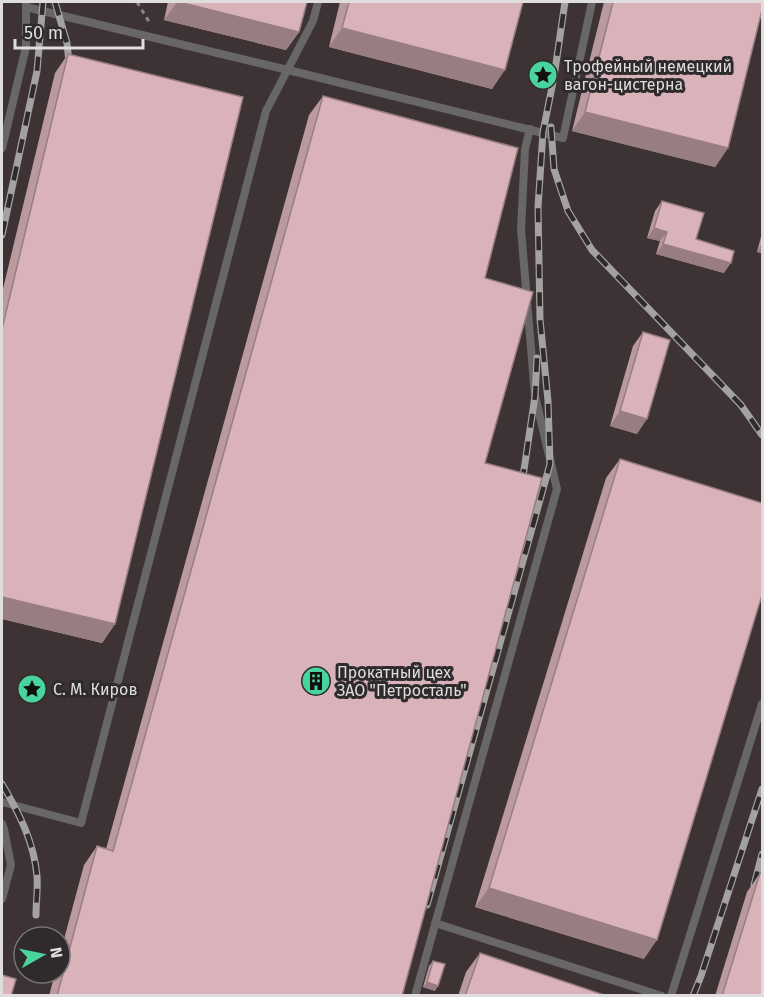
<svg xmlns="http://www.w3.org/2000/svg" width="764" height="997" viewBox="0 0 764 997" font-family="'Fira Sans',sans-serif">
<style>
.built{fill:#3d3334;fill-rule:evenodd}
.lines{fill:none;stroke-linecap:round;stroke-linejoin:round}
.path{stroke:#898686;stroke-width:3;stroke-dasharray:4.5 4.5;stroke-linecap:butt}
.service{stroke:#686666;stroke-width:8}
.rail-casing{stroke:#a4a1a1;stroke-width:7}
.rail{stroke:#2f2b2c;stroke-width:4.5;stroke-dasharray:14;stroke-linecap:butt}
.wall{fill:#bb9a9f}
.shaded-wall{fill:#987d82}
.building{fill:#d9b3b9;stroke:#987d82;stroke-width:1.5}
.labels{text-anchor:middle;stroke-width:6;stroke-linejoin:round;paint-order:stroke}
.poi-label{font-size:16px;fill:#dfdddd;stroke:#2f2b2c;text-anchor:start}
</style>
<rect width="100%" height="100%" fill="#2f2b2c"/>
<!-- built -->
<path class="built" d="M2,2H762V995L2,996ZM24,937H60V973H24Z"/>
<g class="lines">
<!-- path -->
<path class="path" d="M137,2L151,25"/>
<!-- service -->
<g class="service">
<path d="M26,7L288,70L563,138L592,2"/>
<path d="M2,148L26,47V2"/>
<path d="M2,802L81,823L266,111L313,21L318,2"/>
<path d="M2,824L4,829L11,865L2,899"/>
<path d="M435,923L662,996"/>
<path d="M415,996L557,489L535,396L521,229L525,149L530,129"/>
<path d="M671,996L762,704"/>
</g>
<!-- rail casing -->
<g class="rail-casing">
<g id="rail">
<path d="M55,2L67,43L70,72"/>
<path d="M551,127L554,169L568,211L592,250L741,405L762,435"/>
<path d="M2,235L37,71L43,2"/>
<path d="M522,483L535,396L537,358"/>
<path d="M2,784C19,813 34,842 37,876C38,889 36,902 36,915"/>
<path d="M754,885L762,854"/>
<path d="M427,905L550,464L548,401L540,319L538,207L543,132L554,77L565,2"/>
<path d="M693,996L701,976L762,789"/>
</g>
</g>
<!-- rail -->
<use href="#rail" class="rail"/>
</g>
<!-- wall -->
<g class="wall">
<path d="M168,2H307L299,32L286,50L164,20Z"/>
<path d="M340,2H523L492,89L329,47Z"/>
<path d="M604,2H762L728,148L715,167L572,131Z"/>
<path d="M68,54L115,624L102,643L2,619V293L55,73Z"/>
<path d="M323,96L485,278V463L402,996H49L55,973H60V954L84,865L97,846L106,849L309,115Z"/>
<path d="M662,201L696,239L724,273L656,254L660,241L647,238L655,211Z"/>
<path d="M762,233V253L757,252Z"/>
<path d="M643,332L637,434L610,426L633,346Z"/>
<path d="M620,459L644,959L475,907L606,478Z"/>
<path d="M760,873L762,996H715L747,892Z"/>
<path d="M480,953L607,996H458L466,972Z"/>
<path d="M433,961L435,991L423,987L429,966Z"/>
</g>
<!-- shaded-wall -->
<g class="shaded-wall">
<path d="M177,2H179L299,32L286,50L164,20Z"/>
<path d="M342,28L505,70L492,89L329,47Z"/>
<path d="M585,112L728,148L715,167L572,131Z"/>
<path d="M654,228L667,232L660,241L647,238Z"/>
<path d="M663,244L731,263L724,273L656,254Z"/>
<path d="M762,244V253L757,252Z"/>
<path d="M620,411L647,419L637,434L610,426Z"/>
<path d="M2,597L115,624L102,643L2,619Z"/>
<path d="M489,888L657,940L644,959L475,907Z"/>
<path d="M427,982L438,986L435,991L423,987Z"/>
</g>
<!-- building -->
<g class="building">
<path d="M179,2H307L299,32Z"/>
<path d="M349,2H523L505,70L342,28Z"/>
<path d="M613,2H762V10L728,148L585,112Z"/>
<path d="M68,54L243,97L115,624L2,597V329Z"/>
<path d="M323,96L518,148L485,278L533,292L485,463L542,478L402,996H57L97,846L113,851Z"/>
<path d="M662,201L704,213L696,239L734,251L731,263L663,244L667,232L654,228Z"/>
<path d="M643,332L670,340L647,419L620,411Z"/>
<path d="M620,459L762,503V595L657,940L489,888Z"/>
<path d="M760,873L762,874V996H722Z"/>
<path d="M480,953L607,996H465Z"/>
<path d="M433,961L445,964L438,986L427,982Z"/>
<path d="M2,975L16,979L11,996H2Z"/>
</g>
<!-- icons -->
<defs>
<g id="sight-disc" transform="scale(1.5)"><circle r="9.5" fill="#49d49d" stroke="#2f2b2c"/><path d="M0-6L1.8-2.2L6-1.7L2.9 1.2L3.7 5.4L0 3.3L-3.7 5.4L-2.9 1.2L-6-1.7L-1.8-2.2Z" fill="#111"/></g>
<g id="building-disc" transform="scale(1.5)"><circle r="9.5" fill="#49d49d" stroke="#2f2b2c"/><path d="M-4-6H4V6H1V3H-1V6H-4ZM-2.5-4.3h1.7v1.8h-1.7ZM.8-4.3h1.7v1.8H.8ZM-2.5-1h1.7V.8h-1.7ZM.8-1h1.7V.8H.8Z" fill="#111"/></g>
</defs>
<g fill-rule="evenodd">
<use href="#sight-disc" x="543" y="75"/>
<use href="#building-disc" x="316" y="681"/>
<use href="#sight-disc" x="32" y="689"/>
</g>
<g class="labels">
<!-- poi labels -->
<g class="poi-label">
<text x="564" y="72">Трофейный немецкий<tspan x="564" dy="18">вагон-цистерна</tspan></text>
<text x="337" y="678">Прокатный цех<tspan x="337" dy="18">ЗАО "Петросталь"</tspan></text>
<text x="53" y="695">С. М. Киров</text>
</g>
</g>
<!-- border -->
<rect width="764" height="997" fill="none" stroke="#dfdddd" stroke-width="6"/>
<!-- north arrow -->
<g transform="translate(42 955) rotate(81)"><circle r="28" fill="#2f2b2c" stroke="#757273" stroke-width="1.5"/>
<path d="M0-4.5L10 22L0 15L-10 22Z" fill="#49d49d"/>
<text y="-9" font-size="16" font-weight="bold" text-anchor="middle" fill="#dfdddd">N</text>
</g>
<!-- scale -->
<path d="M15 39v9h128v-9" fill="none" stroke="#dfdddd" stroke-width="3"/>
<text x="24" y="39" font-size="18" fill="#dfdddd" stroke="#2f2b2c" stroke-width="4.5" paint-order="stroke">50 m</text>
</svg>
